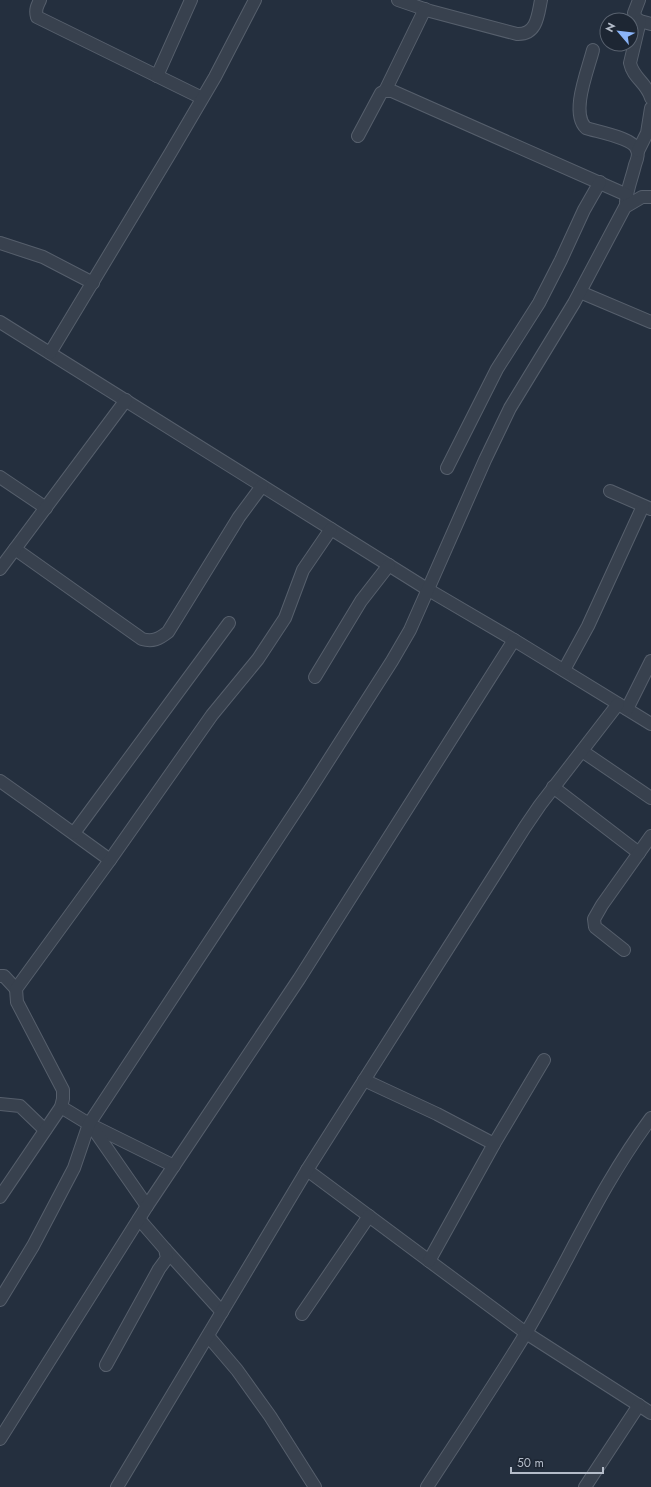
<svg xmlns="http://www.w3.org/2000/svg" width="651" height="1487" viewBox="0 0 651 1487" font-family="Jost,sans-serif">
<style>
.lines{fill:none;stroke-linecap:round;stroke-linejoin:round}
.street-casing{stroke:#565f6c;stroke-width:14}
.street{stroke:#38414e;stroke-width:12}
</style>
<rect width="100%" height="100%" fill="#242f3e"/>
<g class="lines">
<!-- street casing -->
<g class="street-casing">
<g id="street">
<path d="M40,0C37,6 35,10 37,17L202,98"/>
<path d="M398,0L430,11L517,34C537,35 538,15 541,0"/>
<path d="M639,0L634,13L636,18L640,21L651,24"/>
<path d="M640,21L630,63C633,78 647,83 651,98"/>
<path d="M593,50C588,70 570,113 586,128C598,132 634,138 637,150C639,154 637,160 635,165C632,178 627,189 626,202"/>
<path d="M157,76L191,0"/>
<path d="M385,91L425,9"/>
<path d="M358,136L381,93L385,91H392L627,195"/>
<path d="M638,151L647,133L651,108"/>
<path d="M0,243L43,257L93,283"/>
<path d="M580,292L651,322"/>
<path d="M0,322L427,589L514,640L651,724"/>
<path d="M50,353L171,152L215,77L255,0"/>
<path d="M447,468L497,369L539,303L561,260L584,210L600,182"/>
<path d="M0,477L46,508"/>
<path d="M610,491L651,509"/>
<path d="M15,549L142,639C153,642 159,639 168,632L239,517L262,486"/>
<path d="M0,569L126,400"/>
<path d="M564,670L588,626L643,506"/>
<path d="M315,677L361,601L389,565"/>
<path d="M627,709L651,661"/>
<path d="M582,751L651,798"/>
<path d="M0,781L41,810L110,860"/>
<path d="M553,787L639,853"/>
<path d="M74,833L229,623"/>
<path d="M624,950L595,927L594,919L602,905L651,836"/>
<path d="M0,976H4L16,989"/>
<path d="M364,1080L437,1114L494,1144"/>
<path d="M0,1104L20,1106L45,1130"/>
<path d="M61,1107L89,1124L174,1166"/>
<path d="M90,1124L147,1206"/>
<path d="M307,1170L526,1333L651,1413"/>
<path d="M0,1197L61,1107L63,1099V1090L17,1002L16,989L110,860L212,715L258,659L285,618L303,570L331,529"/>
<path d="M165,1249L222,1312"/>
<path d="M429,1261L494,1144L544,1060"/>
<path d="M0,1300L33,1246L74,1168L89,1124L309,791L392,661L410,630L485,460L510,408L574,303L625,207L642,197H651"/>
<path d="M302,1314L369,1216"/>
<path d="M208,1336L237,1370L270,1416L315,1487"/>
<path d="M106,1365L159,1269L167,1258L165,1249L139,1219"/>
<path d="M0,1439L147,1206L299,979L514,640"/>
<path d="M117,1487L307,1170L525,827L540,805L618,704"/>
<path d="M427,1487C460,1436 494,1386 526,1333C568,1262 601,1185 651,1118"/>
<path d="M585,1487L639,1405"/>
</g>
</g>
<!-- street -->
<use href="#street" class="street"/>
</g>
<!-- north arrow -->
<g transform="translate(619 32) rotate(298)"><circle r="19" fill="#1d2633" stroke="#59626f"/>
<path d="M0-3L7 15L0 10L-7 15Z" fill="#8ab4f8"/>
<text y="-6" font-size="11" font-weight="bold" text-anchor="middle" fill="#b4bcc9">N</text>
</g>
<!-- scale -->
<path d="M511 1467v6h92v-6" fill="none" stroke="#b4bcc9" stroke-width="2"/>
<text x="517" y="1467" font-size="12" fill="#b4bcc9" stroke="#1d2633" stroke-width="3" paint-order="stroke">50 m</text>
</svg>
